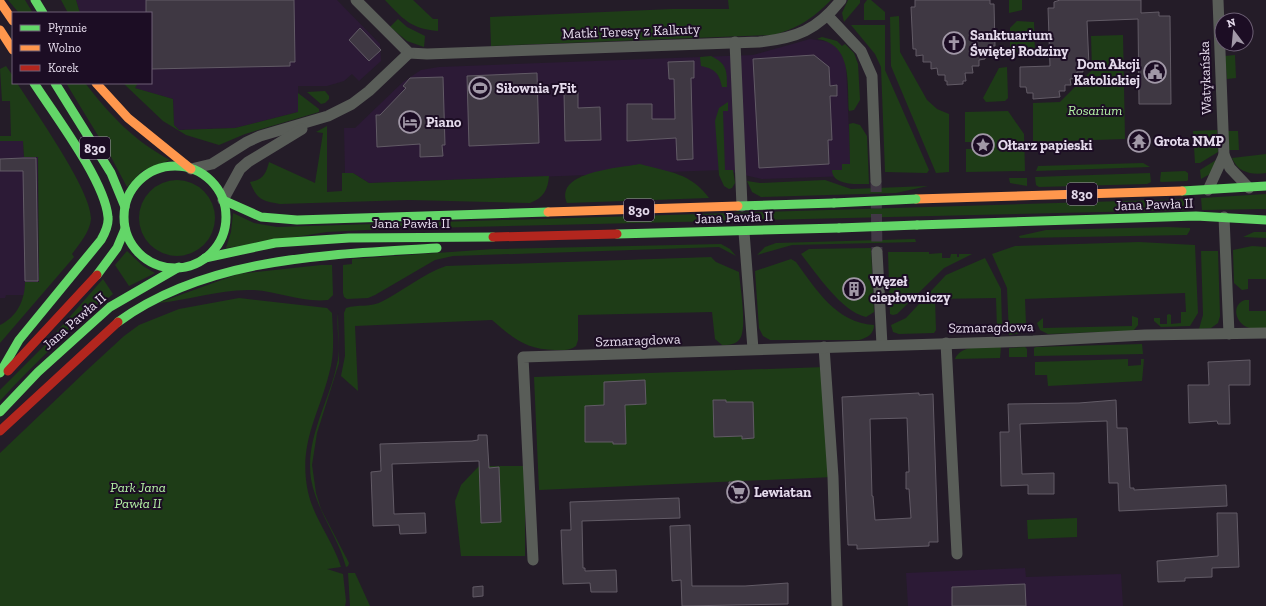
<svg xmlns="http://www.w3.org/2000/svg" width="1266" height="606" viewBox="0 0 1266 606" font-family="'Zilla Slab',serif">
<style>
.built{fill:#2c1a36}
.green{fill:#1e3c17}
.building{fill:#3f3843;stroke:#625b66;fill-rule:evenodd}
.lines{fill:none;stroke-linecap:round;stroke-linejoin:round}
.street-tunnel{stroke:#413845;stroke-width:11;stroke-dasharray:11 5.5;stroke-linecap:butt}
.street{stroke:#595d58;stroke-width:11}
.fast{stroke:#63d668;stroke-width:9}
.slow{stroke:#ff974d;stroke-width:9}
.jam{stroke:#b3261e;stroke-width:9}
.fast-bridge{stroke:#63d668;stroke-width:9}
.labels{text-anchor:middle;stroke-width:4;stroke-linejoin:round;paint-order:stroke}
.shield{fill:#1c0d24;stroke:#a89caf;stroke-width:1}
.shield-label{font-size:13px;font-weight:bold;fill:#e4daeb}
.street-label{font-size:14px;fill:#e4daeb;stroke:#1c0d24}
.poi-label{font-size:14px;font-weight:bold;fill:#e4daeb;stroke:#1c0d24;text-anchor:start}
.park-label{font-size:14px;font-style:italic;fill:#b6f5a7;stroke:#1c0d24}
</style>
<rect width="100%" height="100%" fill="#241c28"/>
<!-- built -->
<g class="built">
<path d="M76,0H337L380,44L381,61L359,81L352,74L344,81L327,86H298V112L235,128L179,130L174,125L173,99L134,88L138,83H151V13H80Z"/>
<path d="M810,39L830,42L836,46L843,55L846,66L851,176L762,179L722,170L369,183L353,173H345L344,128H355L403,82L421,70L439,67L753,55Z"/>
<path d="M0,141H23L24,157H38L39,282L25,295H6L5,298H0Z"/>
<path d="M1025,568L1026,577L1121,574L1123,606H908L906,573Z"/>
</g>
<!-- green -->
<g class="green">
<path d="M8,0H25L33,13H19Z"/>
<path d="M61,0H76L80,13H68Z"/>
<path d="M385,0H413L433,19H438V31C411,29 403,19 385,0Z"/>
<path d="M728,0H831C812,19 799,28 773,35L491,46L490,17L672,9H729Z"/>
<path d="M848,0H860V3L844,22L842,13Z"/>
<path d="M867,0H871L885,12V20H864V4Z"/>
<path d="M1009,0H1022V10L1009,13Z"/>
<path d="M899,16L900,52L927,100L937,109L949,114V172L936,173L891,66L890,17Z"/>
<path d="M398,19L407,27L425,36L424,47L407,41L390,27Z"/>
<path d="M1017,21L1034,22L1035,53L1010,52V28Z"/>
<path d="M851,25H885V70L929,170L927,173L885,172L881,67L875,54Z"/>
<path d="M1123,35L1125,139L1033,142V103L1060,102L1092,70L1091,36Z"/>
<path d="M822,37L837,41L842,46L845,44L854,53L858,64L860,100L854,110L849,111C847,84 853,44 817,39Z"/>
<path d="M1235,55L1236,78L1227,79L1225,56Z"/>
<path d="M711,56C727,64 727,70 727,87H722C719,73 715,69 701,66L700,57Z"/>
<path d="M6,66L13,76V83H17C34,110 92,191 91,219C90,232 79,244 72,254L74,257L0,343V325C17,317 25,300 25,282H39L38,157H24L23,141H0V136H11L10,101H2L0,69Z"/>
<path d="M1007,67L1008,98L1005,101L986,102L983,98L999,68Z"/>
<path d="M66,83H85C111,116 133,140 170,160L142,171L127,187L111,157Z"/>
<path d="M123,83H138L135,88L173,99L174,125L179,130L235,128L298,112V93L319,109V112L245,134L219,145L186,135L163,121Z"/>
<path d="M325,91L329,96V99L325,103L321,104L307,92Z"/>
<path d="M728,102V111H723L725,170H733L735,183L732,188L729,189L724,186L719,175L715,121L719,108Z"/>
<path d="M1008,111L1024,134L1025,171L966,172V149H985V142H965V112Z"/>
<path d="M853,123L860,125L867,136L869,184C858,184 832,186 832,170H842V164H850L849,124Z"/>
<path d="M327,126V192L342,191V173H353L369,183L549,176C548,190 543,198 530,203L409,200L280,204C262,201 257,200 250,182C263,180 266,174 269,162L315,183L323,133L316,132Z"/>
<path d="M1217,130L1218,152L1200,163H1195L1193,131Z"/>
<path d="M1228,131H1238L1239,150H1229Z"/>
<path d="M1266,154V173C1252,175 1238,173 1232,158Z"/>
<path d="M1216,160L1210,174L1201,179L1200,170Z"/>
<path d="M1143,163L1150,167L1036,171L1038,166Z"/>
<path d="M640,164C669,172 691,173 709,198L567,203C554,171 621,168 640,164Z"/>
<path d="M1185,171L1188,173V180L1187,181L1161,182L1160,181L1161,172Z"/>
<path d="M1150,173L1151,182L1147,184L1039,187L1036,185L1035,177Z"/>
<path d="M1009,178H1027V186L1010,183Z"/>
<path d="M825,180L851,189L928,186L896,193L761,197L752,192L747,181L760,183Z"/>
<circle cx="177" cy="218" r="38"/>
<path d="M1266,194V209L1202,210L1201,198Z"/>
<path d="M1189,199V210L386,229L327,232L226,248L231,232L233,213L254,223L277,227Z"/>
<path d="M1168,227L1190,228V230L1187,235L1020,238L1019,236L1046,230Z"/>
<path d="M1254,232H1266V238L1243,237Z"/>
<path d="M915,239L916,242L792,245L757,255L765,247L776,243Z"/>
<path d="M1139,242L1195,245L1198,313L1190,326L1161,327L1154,321V318H1160V324H1167V315L1169,314L1171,315V324L1181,323V312H1186L1185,293L1025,299L1026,324L1021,333L1009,335L1007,288L992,254L1015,246Z"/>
<path d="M721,244L730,249L736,256L719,247L453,256L435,260L375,295L368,298L347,299L344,297L343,293V265L352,264V259L493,249Z"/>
<path d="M1252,246L1266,247V279H1248V289L1242,290L1234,283L1233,250Z"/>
<path d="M871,248L874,312L866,317C841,311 817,274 801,254L809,249Z"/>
<path d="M127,251L143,266L155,273L129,286L115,265Z"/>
<path d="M1201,251H1218L1220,316L1218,323L1211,328L1199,329L1203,315Z"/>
<path d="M888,252H929V254L942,253V258H950L951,254H957V257H959V254H972L944,268L897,314L893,315L890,314Z"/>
<path d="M711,257L716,262L739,272C740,286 748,331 739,340C734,345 728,345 722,345L715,339L712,312L578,315V340L576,346C569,351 562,350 555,350C526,350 513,338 492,320L355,326L358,391L341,376L345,356L344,313L346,308C358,304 370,308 383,301C404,290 423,274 446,266Z"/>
<path d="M985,258L1001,289L1002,325L1000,331L955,333L950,329L997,328L996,298L935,299L936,330L934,333L899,334L893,332L891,325L906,318L946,275Z"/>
<path d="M791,259L796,262C816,289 836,323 874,325C874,334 867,338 859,340H770L763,336L759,328L755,271Z"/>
<path d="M321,265H332L333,295L328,300C303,303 277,291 252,290C220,289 190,300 158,303L238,274Z"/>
<path d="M103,279L113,294C73,327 35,362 0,401V390L45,345Z"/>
<path d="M239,298L327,308L332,313C333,334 335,354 329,374C318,417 298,444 308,492C314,519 333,541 341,567L327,569L343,574L346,601L345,606H0V453L86,371L124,336L139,325L179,309Z"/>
<path d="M1245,300H1249V311H1266V328C1261,328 1255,329 1250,328C1236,325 1230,305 1245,300Z"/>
<path d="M338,313L339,363L317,433L312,465L316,493L321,509L349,563L348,566L346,567C338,536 317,512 311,479C305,438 329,403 337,364C341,348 336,330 338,313Z"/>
<path d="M1132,316L1138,318V325L1133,331H1128L1048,334L1040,330L1037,323L1043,318V328L1132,326Z"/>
<path d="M1142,344L1143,354L1034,356V348L1036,347Z"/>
<path d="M1001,347L1000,358L955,359C962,343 986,348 1001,347Z"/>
<path d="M1025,347L1027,349V357H1009V348Z"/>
<path d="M1128,359V366L1141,365V359H1144L1142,381L1048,386L1047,375H1035V362Z"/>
<path d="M825,367L833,477L539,490L534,377Z"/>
<path d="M479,466H525V556H461L455,501L461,485Z"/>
<path d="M1077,518V537L1028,539L1027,520Z"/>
<path d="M348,573H355L370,606H350Z"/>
</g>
<!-- building -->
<g class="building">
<path d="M146,0H294L295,62H290V66L151,69V13H146Z"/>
<path d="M915,0H990V4H994L995,46H992V52L985,53V59L979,60V66H972L973,73H965L966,81H963V84L947,85V81H945V75H938L937,68L931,69V62H923V55L916,56V49H913L911,7H915Z"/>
<path d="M1060,0H1141V13L1159,12V16H1170L1171,104H1139L1138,19L1087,21L1089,66H1082L1083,72H1077V78L1070,79L1071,85H1065V91H1059L1060,97L1033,99V93H1027L1026,87H1020V67L1050,66L1048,8H1054V2Z"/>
<path d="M360,28L381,50L369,61L349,40Z"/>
<path d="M814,55L829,67L830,86L837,85V96H830L832,140H828L829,164L759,168L753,59Z"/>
<path d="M694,61V78H691L693,159L677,160L676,138L627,141V104H652V119H675L674,79H669L668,62Z"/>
<path d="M537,73L539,143L469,146L467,76Z"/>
<path d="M443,77L445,145H442L443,156L420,157V144L377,147L376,115H380L406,88L403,86L410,78Z"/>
<path d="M564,92H578V108L600,107L601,140L565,141Z"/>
<path d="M23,158H36L38,281H25L23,171H0V159Z"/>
<path d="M1250,360V385H1229L1230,424H1218L1217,421L1189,423L1188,385H1209L1208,362Z"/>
<path d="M645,380L646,404L625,405L626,444H613V442H585V406L604,405V382Z"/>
<path d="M919,393V395L933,394L938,542H929V546L857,549V545H848L842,397ZM907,418L909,472H906V489H909L911,518L875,520L873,496H872L870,419Z"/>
<path d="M713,400H726V402H753L754,438L742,439V436L714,437Z"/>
<path d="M1116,400L1117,428H1127L1130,488H1134V490L1226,485L1227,506L1119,511L1118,483H1109L1107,421L1020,424L1022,474L1054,473V494H1028V485L1001,486L1000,432H1009L1008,404L1079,403Z"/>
<path d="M478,435H487L489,468L499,467L501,522L481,523L479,461L392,464L394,514L425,513L426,533L400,534L399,525L373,526L371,472L381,471L380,444L472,441L478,440Z"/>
<path d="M729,482H744L746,502L731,503Z"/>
<path d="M679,498L680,518L582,521L583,568H585V571L616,570L617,592H591L590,583L563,584L561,530H571L570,502Z"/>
<path d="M1217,513H1237L1239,567L1212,568V577L1185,578V581L1158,582L1157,561L1218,556Z"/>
<path d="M690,525L692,586H745L788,583V604L682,606L681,580L672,581L670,526Z"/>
<path d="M1025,584L1026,606H952V587Z"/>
<path d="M483,586V596L473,597V587Z"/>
</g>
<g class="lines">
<!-- street-tunnel -->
<path class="street-tunnel" d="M876,181L877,252"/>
<!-- street -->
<g class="street">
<path d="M356,0L409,53L427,54L759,42C797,38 817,30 841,0"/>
<path d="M1218,0L1224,155"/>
<path d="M828,16L861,51L872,76L876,181"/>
<path d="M735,42L742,206"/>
<path d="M191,169L212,164L247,142L260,136L328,116L352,104L369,91L409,53"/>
<path d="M1208,190L1224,155L1230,168L1249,188"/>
<path d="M223,200L240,169L248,162L302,129"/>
<path d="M1224,217L1229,334"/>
<path d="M744,232L753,349"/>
<path d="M877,252L882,345"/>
<path d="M946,343L957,554"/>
<path d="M824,347L833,477L837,606"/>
<path d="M533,560L523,357L1033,341L1145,335L1266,333"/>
</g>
<!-- fast -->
<g class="fast">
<path d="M35,0L43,13"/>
<path d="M55,83L111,173L125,207"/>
<circle cx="175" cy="217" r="51"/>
<path d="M1182,191L1266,186"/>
<path d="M223,200L261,217L297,220L548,212"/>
<path d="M738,206L834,203"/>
<path d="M917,225L1196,216L1266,220"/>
<path d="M617,234L839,228"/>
<path d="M205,258L275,243L349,238L493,237"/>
<path d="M97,275L117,248L125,229"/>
<path d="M118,322C209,256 330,255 437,248"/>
<path d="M0,373L19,340L101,240C105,233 109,225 108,217C105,181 54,114 34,83"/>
<path d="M0,412L38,372L110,307L179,267"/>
</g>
<!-- slow -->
<g class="slow">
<path d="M0,2L13,21"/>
<path d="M0,30L13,50"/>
<path d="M96,83L128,118L191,169"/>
<path d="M916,199L1182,191"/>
<path d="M548,212L738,206"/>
</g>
<!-- jam -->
<g class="jam">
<path d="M493,237L617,234"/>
<path d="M8,371L97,275"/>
<path d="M0,431L118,322"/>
</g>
<!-- fast-bridge -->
<g class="fast-bridge">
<path d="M834,203L916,199"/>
<path d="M839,228L917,225"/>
</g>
</g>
<!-- icons -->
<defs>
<g id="church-ring" transform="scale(1.15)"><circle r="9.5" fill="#1c0d24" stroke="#a198a7" stroke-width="1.5"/><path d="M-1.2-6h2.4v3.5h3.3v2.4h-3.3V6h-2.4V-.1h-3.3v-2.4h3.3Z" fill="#a198a7"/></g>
<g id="civic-ring" transform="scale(1.15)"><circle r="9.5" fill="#1c0d24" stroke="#a198a7" stroke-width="1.5"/><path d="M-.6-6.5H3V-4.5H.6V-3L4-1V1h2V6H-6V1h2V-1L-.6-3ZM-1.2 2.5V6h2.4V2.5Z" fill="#a198a7"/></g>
<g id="stadium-ring" transform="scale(1.15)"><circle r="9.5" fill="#1c0d24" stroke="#a198a7" stroke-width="1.5"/><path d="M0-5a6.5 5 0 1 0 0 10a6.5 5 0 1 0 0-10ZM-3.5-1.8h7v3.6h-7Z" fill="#a198a7"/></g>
<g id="hotel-ring" transform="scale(1.15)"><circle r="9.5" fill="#1c0d24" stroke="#a198a7" stroke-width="1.5"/><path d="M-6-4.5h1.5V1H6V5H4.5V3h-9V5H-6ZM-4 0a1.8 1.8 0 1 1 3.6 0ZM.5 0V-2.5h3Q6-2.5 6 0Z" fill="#a198a7"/></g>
<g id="temple-ring" transform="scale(1.15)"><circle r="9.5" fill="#1c0d24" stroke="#a198a7" stroke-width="1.5"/><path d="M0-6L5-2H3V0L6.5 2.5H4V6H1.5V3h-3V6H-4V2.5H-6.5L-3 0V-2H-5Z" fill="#a198a7"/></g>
<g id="sight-ring" transform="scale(1.15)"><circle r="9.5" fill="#1c0d24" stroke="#a198a7" stroke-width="1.5"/><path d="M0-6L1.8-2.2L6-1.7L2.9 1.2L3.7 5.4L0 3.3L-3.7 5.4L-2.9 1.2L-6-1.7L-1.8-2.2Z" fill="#a198a7"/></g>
<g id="building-ring" transform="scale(1.15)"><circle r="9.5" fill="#1c0d24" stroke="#a198a7" stroke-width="1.5"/><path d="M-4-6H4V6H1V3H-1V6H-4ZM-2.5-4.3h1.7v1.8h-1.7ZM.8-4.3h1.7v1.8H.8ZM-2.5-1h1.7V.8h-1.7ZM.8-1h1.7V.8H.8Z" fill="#a198a7"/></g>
<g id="supermarket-ring" transform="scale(1.15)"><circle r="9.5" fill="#1c0d24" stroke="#a198a7" stroke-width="1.5"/><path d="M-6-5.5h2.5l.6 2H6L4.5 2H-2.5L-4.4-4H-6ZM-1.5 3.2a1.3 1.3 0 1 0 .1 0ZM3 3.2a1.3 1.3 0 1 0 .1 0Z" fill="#a198a7"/></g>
</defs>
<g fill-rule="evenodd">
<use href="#church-ring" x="954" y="43"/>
<use href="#civic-ring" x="1155" y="72"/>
<use href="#stadium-ring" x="480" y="88"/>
<use href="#hotel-ring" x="410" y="122"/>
<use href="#temple-ring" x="1139" y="141"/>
<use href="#sight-ring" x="983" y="145"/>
<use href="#building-ring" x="854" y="289"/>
<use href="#supermarket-ring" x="738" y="492"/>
</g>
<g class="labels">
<!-- shield labels -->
<g class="shield">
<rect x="80" y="137" width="30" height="22" rx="3"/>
<rect x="1067" y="183" width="30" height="22" rx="3"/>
<rect x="624" y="199" width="30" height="22" rx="3"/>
</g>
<g class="shield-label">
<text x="95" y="153">830</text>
<text x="1082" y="199">830</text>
<text x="639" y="215">830</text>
</g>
<!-- street labels -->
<g class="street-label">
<text transform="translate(631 31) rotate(-2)" y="5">Matki Teresy z Kalkuty</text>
<text transform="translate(1205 78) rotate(-92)" y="5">Watykańska</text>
<text transform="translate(1154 204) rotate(-2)" y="5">Jana Pawła II</text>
<text transform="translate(734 217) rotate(-2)" y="5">Jana Pawła II</text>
<text x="411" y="228">Jana Pawła II</text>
<text transform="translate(74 321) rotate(-41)" y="5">Jana Pawła II</text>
<text transform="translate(991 327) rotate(-1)" y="5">Szmaragdowa</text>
<text transform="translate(638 340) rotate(-2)" y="5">Szmaragdowa</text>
</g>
<!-- poi labels -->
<g class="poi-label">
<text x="970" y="40">Sanktuarium<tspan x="970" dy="16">Świętej Rodziny</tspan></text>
<text x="1140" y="69" text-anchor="end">Dom Akcji<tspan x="1140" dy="16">Katolickiej</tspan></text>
<text x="496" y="93">Siłownia 7Fit</text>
<text x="426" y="127">Piano</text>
<text x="1154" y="146">Grota NMP</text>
<text x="998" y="150">Ołtarz papieski</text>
<text x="870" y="286">Węzeł<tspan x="870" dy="16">ciepłowniczy</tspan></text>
<text x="754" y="497">Lewiatan</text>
</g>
<!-- park labels -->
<g class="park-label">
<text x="1095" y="115">Rosarium</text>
<text x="138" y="492">Park Jana<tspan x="138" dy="16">Pawła II</tspan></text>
</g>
</g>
<!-- legend -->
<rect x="12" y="12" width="140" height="72" fill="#1c0d24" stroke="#6c5f74"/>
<rect x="20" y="25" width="20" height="6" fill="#63d668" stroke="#6c5f74"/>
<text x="48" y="32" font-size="12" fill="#e4daeb">Płynnie</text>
<rect x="20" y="45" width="20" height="6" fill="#ff974d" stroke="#6c5f74"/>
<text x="48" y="52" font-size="12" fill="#e4daeb">Wolno</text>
<rect x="20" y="65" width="20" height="6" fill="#b3261e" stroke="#6c5f74"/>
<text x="48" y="72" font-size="12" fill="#e4daeb">Korek</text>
<!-- north arrow -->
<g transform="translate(1234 32) rotate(344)"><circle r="19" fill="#1c0d24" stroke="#6c5f74"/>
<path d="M0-3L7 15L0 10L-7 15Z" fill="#a198a7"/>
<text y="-6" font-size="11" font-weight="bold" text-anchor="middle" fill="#e4daeb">N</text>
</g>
</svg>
